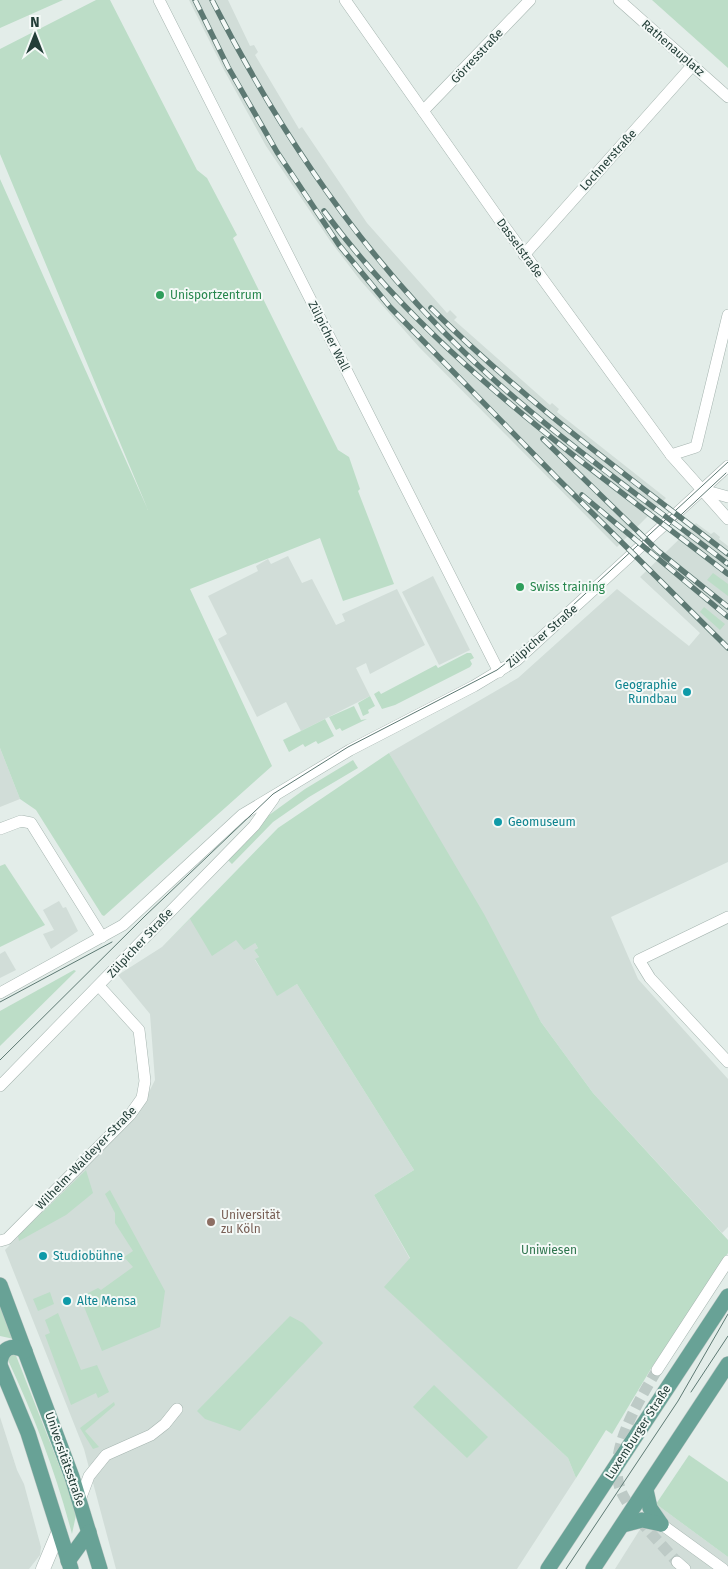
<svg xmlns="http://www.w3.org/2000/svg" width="728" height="1569" viewBox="0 0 728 1569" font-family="'Fira Sans',sans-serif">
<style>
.built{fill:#d1ddd8}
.green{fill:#bcddc7}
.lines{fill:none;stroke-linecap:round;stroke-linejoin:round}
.minor-tunnel{stroke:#bdcac6;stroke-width:11;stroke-dasharray:11 5.5;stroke-linecap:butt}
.minor-casing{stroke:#a6b5b0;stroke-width:12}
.tertiary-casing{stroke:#a6b5b0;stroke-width:15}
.primary-casing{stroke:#c1c9c7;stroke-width:16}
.minor{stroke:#fff;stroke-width:11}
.tertiary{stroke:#fff;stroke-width:14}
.primary{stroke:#68a296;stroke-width:15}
.tram{stroke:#5d7973;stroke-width:1}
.rail-casing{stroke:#5d7973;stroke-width:5.5}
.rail{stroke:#f4f9f7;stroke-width:4;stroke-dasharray:11;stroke-linecap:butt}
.leisure-dot{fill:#2e9e5b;stroke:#f4f9f7;stroke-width:2}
.culture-dot{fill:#0f9aa8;stroke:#f4f9f7;stroke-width:2}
.education-dot{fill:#8d6e63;stroke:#f4f9f7;stroke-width:2}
.labels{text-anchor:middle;stroke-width:4;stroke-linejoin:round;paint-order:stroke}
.street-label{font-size:12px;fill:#233e38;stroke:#f4f9f7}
.leisure-label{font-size:12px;fill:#27864d;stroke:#f4f9f7;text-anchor:start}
.culture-label{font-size:12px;fill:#0d838f;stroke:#f4f9f7;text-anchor:start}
.education-label{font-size:12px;fill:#785e54;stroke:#f4f9f7;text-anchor:start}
.park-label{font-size:12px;fill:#2d744d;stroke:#f4f9f7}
</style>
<rect width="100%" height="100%" fill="#e3ede9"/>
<!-- built -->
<g class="built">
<path d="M189,0H228L250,46L254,45L258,52L255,55L299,129L302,127L367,223L447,313L450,310L457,317L454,320L550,405L552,403L559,409L557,412L666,498L617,547L419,347L360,280L331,242L266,146L224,70Z"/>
<path d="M696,523L711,534L714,532L720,537L719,539L728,546V862L611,917L638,979L728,1079V1227L722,1233L593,1093L541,1022L389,753L518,678L617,589L689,646L700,633L640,577Z"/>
<path d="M288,556L302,583L312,579L336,625L345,621L342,614L397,589L425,645L370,674L366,663L356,668L370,696L301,731L286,702L257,717L218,639L227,634L208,596L258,571L256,566L268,559L271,564Z"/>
<path d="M433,576L470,650L439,665L402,592Z"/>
<path d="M0,748L20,799L0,807Z"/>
<path d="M59,901L63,908L66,907L78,931L51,949L43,934L54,930L43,910Z"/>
<path d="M190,919L236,940L255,943L258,948L254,950L259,957L255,960L277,995L297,984L414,1170L374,1195L410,1259L385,1287L568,1458L576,1478L517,1569H116L84,1449L5,1250L138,1114L155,1080L150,1014L118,975L162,947Z"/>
<path d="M5,951L16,970L0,978V954Z"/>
<path d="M0,1417L17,1470L24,1484L41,1547L40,1555L29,1569H0Z"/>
<path d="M656,1504L728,1557V1569H615Z"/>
</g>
<!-- green -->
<g class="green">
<path d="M0,0H63L0,28Z"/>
<path d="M96,0H110L197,170L207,178L237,235L233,238L338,450L349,457L360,489L358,491L394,584L343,601L320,538L190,589L272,766L104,916L102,915L36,810L20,799L0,748V179L148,510L0,154V49Z"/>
<path d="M652,0H728V68Z"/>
<path d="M713,573L728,584V596L707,580Z"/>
<path d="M704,607L725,624L720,630L700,612Z"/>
<path d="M467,653H471L474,658L470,660L472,664L470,667L395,705L382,709L374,694L379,691L381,694L436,665L438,668Z"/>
<path d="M370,696L375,706L368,710L369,713L363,716L358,703Z"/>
<path d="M354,706L361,720L367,719L342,731L340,728L336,730L329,717Z"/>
<path d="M325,719L334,736L318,744L316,741L305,747L303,744L289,752L283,740Z"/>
<path d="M389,753L484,914L541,1022L593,1093L728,1240V1253L652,1367L612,1434L606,1430L576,1478L568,1458L384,1287L410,1258L374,1195L414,1170L297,984L277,996L255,959L259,957L254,950L258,948L255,943L244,950L236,940L212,956L190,919L162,947L278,828Z"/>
<path d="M353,760L358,768L309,797L273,822L232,864L226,858L265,818L305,789Z"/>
<path d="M5,864L45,925L0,947V866Z"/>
<path d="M74,970L76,971L0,1046V1011Z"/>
<path d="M86,1170L93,1193L66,1215L19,1241L18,1236Z"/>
<path d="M110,1190L165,1291L160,1327L102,1351L80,1297L98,1288L101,1290L133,1267L124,1257L133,1251L115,1223V1213L105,1194Z"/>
<path d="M50,1292L54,1304L38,1311L33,1299Z"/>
<path d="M0,1303L14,1339L0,1336Z"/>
<path d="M58,1313L81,1370L97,1365L109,1392L98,1398L96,1393L71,1405L45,1335L50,1333L45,1320Z"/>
<path d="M290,1316L303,1323L323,1343L240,1431L205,1419L197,1411Z"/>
<path d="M15,1353L66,1483L76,1515L72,1534C55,1470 35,1418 7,1358Z"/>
<path d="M434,1385L488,1437L467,1458L413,1407Z"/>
<path d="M114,1402L115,1405L85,1431L99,1447L93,1449L80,1428Z"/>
<path d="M689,1455L728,1482V1557L656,1504Z"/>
</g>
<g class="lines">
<!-- minor-tunnel -->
<path class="minor-tunnel" d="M657,1370C637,1404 602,1459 624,1497C638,1522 659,1541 677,1562"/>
<!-- minor casing -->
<g class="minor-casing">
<g id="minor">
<path d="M159,0L499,672"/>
<path d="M345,0L499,219L671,455L728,519"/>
<path d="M619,0L728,97"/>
<path d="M423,111L530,0"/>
<path d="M524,255L692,66"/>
<path d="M671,455L696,447L728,315"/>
<path d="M703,490L728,497"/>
<path d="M0,829L21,821L31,823L102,937"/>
<path d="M728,917L639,960L650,978L728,1062"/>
<path d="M0,993L123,925L242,815L350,750L474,686L517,660L728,466"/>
<path d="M0,1086L254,826L274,798"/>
<path d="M0,1241L7,1239L130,1115L142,1098L145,1081L139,1030L99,986"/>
<path d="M657,1370L728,1261"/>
<path d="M80,1500L89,1476L106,1455L151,1435L165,1424L177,1409"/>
<path d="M661,1524L723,1569"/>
<path d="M677,1562L685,1569"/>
</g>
</g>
<!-- tertiary casing -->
<g class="tertiary-casing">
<path id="tertiary" d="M43,1569L59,1531"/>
</g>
<!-- primary casing -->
<g class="primary-casing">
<g id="primary">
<path d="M0,1285L72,1477L100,1569"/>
<path d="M0,1363C2,1348 12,1343 25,1351"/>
<path d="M0,1365L28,1433L71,1569"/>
<path d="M646,1490L650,1508L661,1524"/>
<path d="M623,1525L642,1520L661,1524"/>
<path d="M68,1561L89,1532"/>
<path d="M548,1569L728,1296"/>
<path d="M593,1569L728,1364"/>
</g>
</g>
<!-- minor -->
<use href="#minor" class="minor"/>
<!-- tertiary -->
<use href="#tertiary" class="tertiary"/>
<!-- primary -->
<use href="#primary" class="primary"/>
<!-- tram -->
<g class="tram">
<path d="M669,526L726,473"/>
<path d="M0,1002L112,942"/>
<path d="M0,1060L145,916L273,794L348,747L497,670L533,642L728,462"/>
<path d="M691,1392L728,1336"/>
<path d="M566,1569L678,1401L728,1314"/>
</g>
<!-- rail casing -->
<g class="rail-casing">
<g id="rail">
<path d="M195,0L228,67L277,152L339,245L390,307L556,477L728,648"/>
<path d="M212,0C278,130 359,251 464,352C545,430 639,495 728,564"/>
<path d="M324,211C432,358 586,464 728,574"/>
<path d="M431,308C522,399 626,475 728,554"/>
<path d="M543,439L658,551L728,607"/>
<path d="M582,495L728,617"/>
</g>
</g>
<!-- rail -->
<use href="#rail" class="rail"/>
</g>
<!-- markers -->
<g class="leisure-dot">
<circle cx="160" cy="295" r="5"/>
<circle cx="520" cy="587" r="5"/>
</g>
<g class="culture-dot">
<circle cx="687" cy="692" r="5"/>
<circle cx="498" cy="822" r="5"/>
<circle cx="43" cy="1256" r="5"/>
<circle cx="67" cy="1301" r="5"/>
</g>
<circle class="education-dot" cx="211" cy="1222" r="5"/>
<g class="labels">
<!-- street labels -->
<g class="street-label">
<text transform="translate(673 48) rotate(41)" y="4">Rathenauplatz</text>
<text transform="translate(477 56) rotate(-47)" y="4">Görresstraße</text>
<text transform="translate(608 160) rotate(-48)" y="4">Lochnerstraße</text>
<text transform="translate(520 248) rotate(54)" y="4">Dasselstraße</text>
<text transform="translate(329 336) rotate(63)" y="4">Zülpicher Wall</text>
<text transform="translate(542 636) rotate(-41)" y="4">Zülpicher Straße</text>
<text transform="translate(140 943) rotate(-47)" y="4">Zülpicher Straße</text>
<text transform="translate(86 1158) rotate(-46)" y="4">Wilhelm-Waldeyer-Straße</text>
<text transform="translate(638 1432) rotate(-57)" y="4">Luxemburger Straße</text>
<text transform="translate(65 1459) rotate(71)" y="4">Universitätsstraße</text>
</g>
<!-- leisure labels -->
<g class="leisure-label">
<text x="170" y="299">Unisportzentrum</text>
<text x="530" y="591">Swiss training</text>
</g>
<!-- culture labels -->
<g class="culture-label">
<text x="677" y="689" text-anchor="end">Geographie<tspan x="677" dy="14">Rundbau</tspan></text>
<text x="508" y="826">Geomuseum</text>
<text x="53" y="1260">Studiobühne</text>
<text x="77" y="1305">Alte Mensa</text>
</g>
<!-- education labels -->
<g class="education-label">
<text x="221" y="1219">Universität<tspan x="221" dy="14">zu Köln</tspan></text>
</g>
<!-- park labels -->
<g class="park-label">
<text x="549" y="1254">Uniwiesen</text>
</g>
</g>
<!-- north arrow -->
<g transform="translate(35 35)" stroke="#f4f9f7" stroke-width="4" paint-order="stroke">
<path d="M0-4L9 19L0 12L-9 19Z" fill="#233e38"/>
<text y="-8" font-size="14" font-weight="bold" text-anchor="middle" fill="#233e38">N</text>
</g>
</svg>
